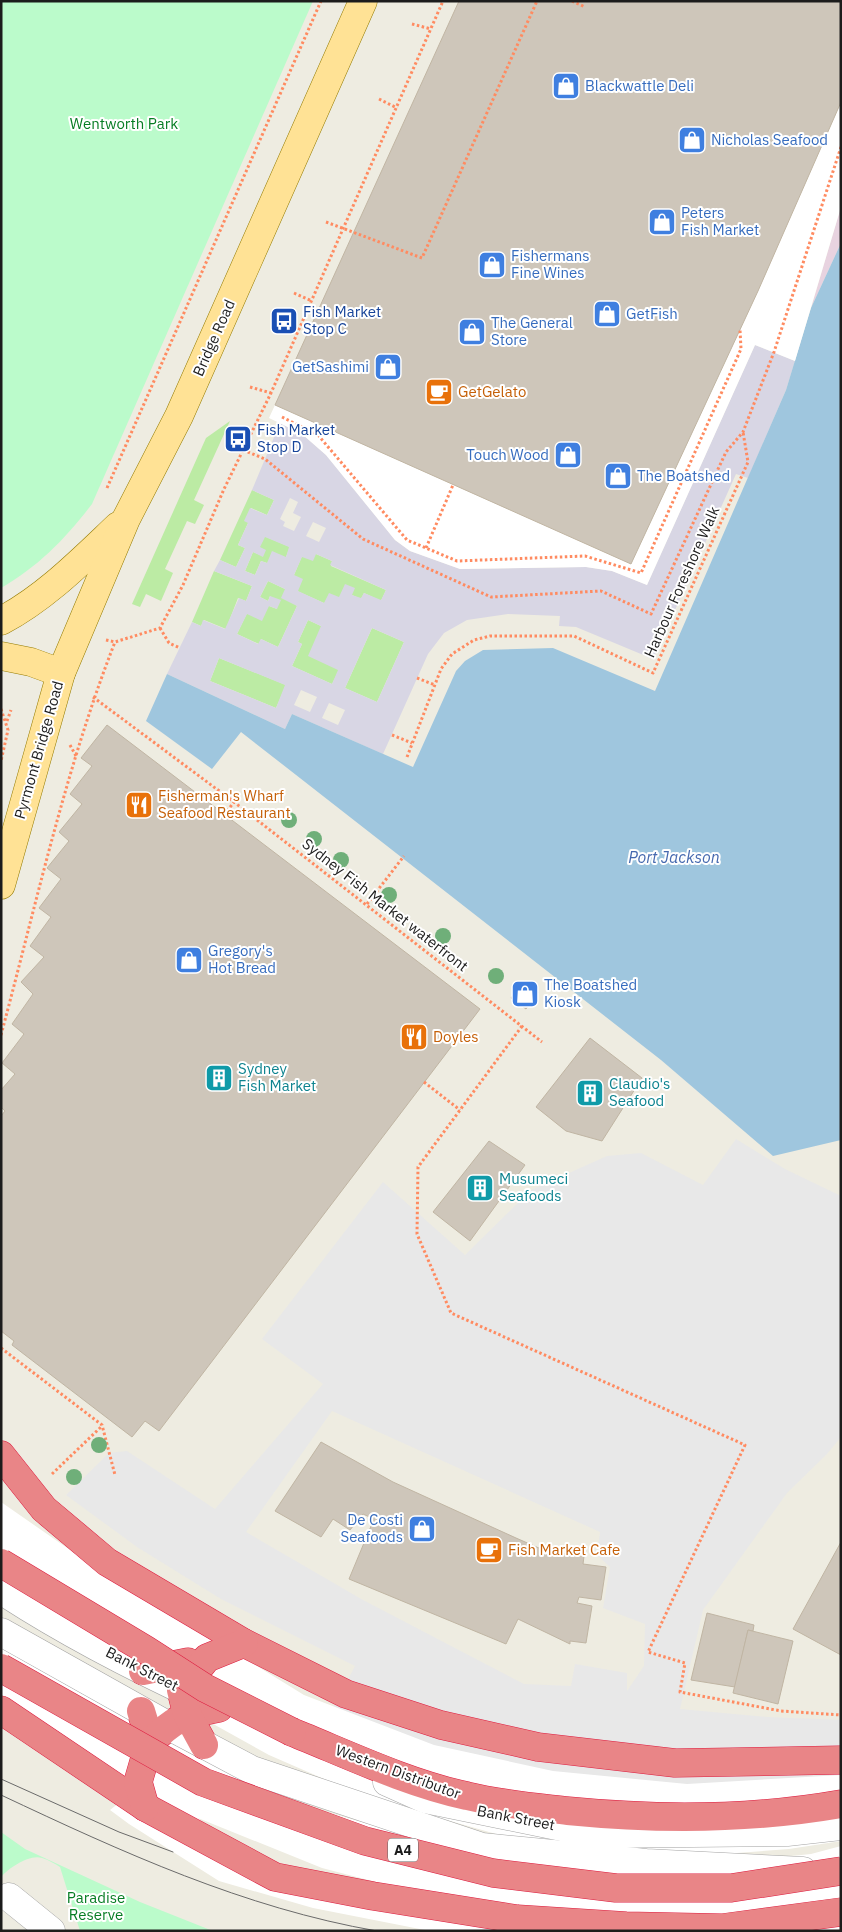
<svg xmlns="http://www.w3.org/2000/svg" width="842" height="1932" viewBox="0 0 842 1932" font-family="'IBM Plex Sans',sans-serif">
<style>
.industrial{fill:#e8d3e0}
.grass{fill:#bceba4}
.park{fill:#bbfbcb}
.parking{fill:#e8e8e8;fill-rule:evenodd}
.plaza{fill:#d8d6e4;fill-rule:evenodd}
.water{fill:#9fc6de}
.pier{fill:#fff;fill-rule:evenodd}
.building{fill:#cec6ba;stroke:#c0b5a3}
.lines{fill:none;stroke-linecap:round;stroke-linejoin:round}
.street-casing{stroke:#a3a3a3;stroke-width:29}
.primary-casing{stroke:#947b00;stroke-width:29}
.highway-casing{stroke:#de1d40;stroke-width:29}
.path{stroke:#ff8b61;stroke-width:3;stroke-dasharray:2.5 2.5;stroke-linecap:butt}
.street{stroke:#fff;stroke-width:28}
.primary{stroke:#ffe295;stroke-width:28}
.highway{stroke:#e98587;stroke-width:28}
.tram{stroke:#6a6a6a;stroke-width:1}
.highway-bridge-casing{stroke:#de1d40;stroke-width:29;stroke-linecap:butt}
.highway-bridge{stroke:#e98587;stroke-width:28}
.tree{fill:#6faf79}
.labels{text-anchor:middle;stroke-width:4;stroke-linejoin:round;paint-order:stroke}
.shield{fill:#fff;stroke:#606060;stroke-width:1}
.shield-label{font-size:14px;font-weight:bold;fill:#1c1c1c}
.shop-label{font-size:15px;fill:#366cbe;stroke:#fff;text-anchor:start}
.park-label{font-size:15px;fill:#077d24;stroke:#fff}
.transit-label{font-size:15px;fill:#164399;stroke:#fff;text-anchor:start}
.street-label{font-size:15px;fill:#1c1c1c;stroke:#fff}
.food-label{font-size:15px;fill:#c56008;stroke:#fff;text-anchor:start}
.culture-label{font-size:15px;fill:#0d838f;stroke:#fff;text-anchor:start}
.water-label{font-size:16px;font-style:italic;fill:#4669af;stroke:#fff}
</style>
<rect width="100%" height="100%" fill="#eeece1"/>
<!-- industrial -->
<path class="industrial" d="M841,207V243L811,308Z"/>
<!-- grass -->
<g class="grass">
<path d="M230,421L194,500L204,505L195,524L187,521L165,569L173,573L161,601L146,594L140,607L132,604L206,438Z"/>
<path d="M252,490L274,500L267,515L251,508L248,523L238,545L245,548L236,567L220,560Z"/>
<path d="M264,536L290,547L286,557L267,563L261,561L255,575L245,571L253,552L263,556L259,547Z"/>
<path d="M316,554L332,561L331,566L386,590L381,601L364,593L361,599L352,595L324,603L297,591L294,575L302,556Z"/>
<path d="M214,571L252,586L246,601L238,598L226,629L204,620L201,626L192,622Z"/>
<path d="M268,581L285,589L297,606L278,647L261,639L259,644L237,634L247,613L269,606L277,609L270,596L268,601L260,597Z"/>
<path d="M308,620L321,626L339,670L332,684L292,666L302,644L298,642Z"/>
<path d="M372,628L404,642L377,702L345,688Z"/>
<path d="M219,658L286,685L276,708L210,681Z"/>
</g>
<!-- park -->
<g class="park">
<path d="M1,1H313L92,504C66,538 39,566 1,588Z"/>
<path d="M1,1832L25,1849L140,1902L213,1931H80L60,1867C55,1864 49,1860 42,1858C29,1854 9,1868 1,1877Z"/>
</g>
<!-- parking -->
<path class="parking" d="M736,1139L785,1169L841,1196V1437L827,1454L787,1493L703,1610L680,1709L768,1717L841,1720V1796L720,1807L319,1735L355,1666L221,1599L137,1547L66,1495L109,1453L127,1451L215,1509L323,1384L262,1339L383,1182L465,1255L531,1190L607,1156L641,1153L703,1185ZM332,1411L600,1532L597,1555L610,1567L603,1608L645,1624L644,1666L627,1691V1673L575,1664L571,1686L524,1684L363,1600L246,1532Z"/>
<!-- plaza -->
<path class="plaza" d="M755,345L795,361L786,390L748,478L736,474L653,659L576,627L559,626L560,616L508,614L467,620L444,633L428,654L383,754L292,714L285,729L167,674L192,622L201,626L203,620L225,629L239,598L246,601L252,586L214,571L220,560L236,567L245,548L238,545L248,523L244,521L250,508L267,515L274,500L252,490L280,423L302,434L326,455L395,540L410,551L460,569L586,567L612,571L647,585ZM290,498L298,502L293,513L301,517L294,531L283,526L285,522L280,519ZM313,522L326,528L319,542L306,536ZM265,537L289,547L286,557L272,551L267,563L261,561L255,575L245,571L253,552L263,557L266,550L260,547ZM316,554L332,561L330,565L386,590L381,600L364,593L361,598L352,595L355,588L345,584L339,597L329,593L324,603L298,591L303,579L294,575L302,557L313,561ZM268,581L285,589L281,598L297,606L278,647L261,639L258,644L237,634L247,614L262,621L269,606L277,609L281,600L270,596L268,601L260,597ZM308,620L321,626L308,656L338,670L332,684L292,666L302,644L298,642ZM372,628L404,642L377,702L345,688ZM219,658L285,685L276,708L210,681ZM301,690L317,697L310,712L294,705ZM329,703L345,710L338,725L322,718Z"/>
<!-- water -->
<path class="water" d="M841,243V1140L773,1156L661,1060L241,732L212,769L146,721L167,674L285,729L292,714L413,767L456,671L465,661L483,650L553,648L655,691L786,390L811,308Z"/>
<!-- pier -->
<g class="pier">
<path d="M841,102V207L795,361L755,345L647,585L612,571L586,567L460,569L410,551L395,540L326,455L302,434L269,418L275,405L631,564L758,291Z"/>
<path d="M1,1502L83,1559L304,1695L434,1745L553,1771L687,1784L841,1775V1841L789,1849L696,1856L510,1838L363,1796L269,1755L197,1715L1,1596Z"/>
<path d="M1,1643L191,1754L293,1802L409,1836L743,1861L811,1854L841,1846V1929L831,1931H430L313,1908L219,1881L129,1824L110,1810L139,1787L1,1708ZM198,1818L322,1868L426,1895L304,1874L220,1837Z"/>
</g>
<!-- building -->
<g class="building">
<path d="M459,1H841V102L758,291L631,564L275,405Z"/>
<path d="M107,725L480,1009L159,1431L145,1421L132,1437L12,1345L14,1341L1,1331V1116L5,1111L1,1107V1090L15,1074L2,1063L24,1034L12,1024L33,994L21,982L44,957L30,946L51,917L39,908L61,879L47,868L69,841L59,832L82,804L70,794L92,766L81,758Z"/>
<path d="M524,981L538,992L526,1009L511,998Z"/>
<path d="M590,1038L642,1078L602,1141L566,1131L536,1107Z"/>
<path d="M489,1141L525,1165L470,1241L433,1212Z"/>
<path d="M321,1442L393,1482L516,1538L548,1552L584,1556L583,1564L606,1567L601,1600L579,1597L577,1603L592,1606L586,1643L570,1641V1644L518,1619L506,1644L349,1579L374,1519L363,1514L350,1530L333,1519L321,1537L275,1511Z"/>
<path d="M841,1542V1655L793,1629Z"/>
<path d="M707,1613L754,1625L753,1631L748,1630L735,1687L691,1680Z"/>
<path d="M748,1630L793,1641L778,1704L733,1693Z"/>
</g>
<g class="lines">
<!-- street casing -->
<g class="street-casing">
<g id="street">
<path d="M1,1590C65,1632 133,1667 202,1699"/>
<path d="M1,1632L167,1725L252,1770L482,1847L646,1863L803,1871"/>
<path d="M387,1782L425,1799L596,1834L787,1832L841,1826"/>
<path d="M9,1897L51,1931"/>
</g>
</g>
<!-- primary casing -->
<g class="primary-casing">
<g id="primary">
<path d="M1,621C46,597 81,561 118,526"/>
<path d="M1,656L31,662L61,673"/>
<path d="M1,885L61,673L126,519L179,416L363,1"/>
</g>
</g>
<!-- highway casing -->
<g class="highway-casing">
<g id="highway">
<path d="M1,1455L44,1509L107,1562L244,1643L346,1694L441,1725L538,1747L675,1763L841,1760"/>
<path d="M143,1671L188,1662"/>
<path d="M1,1710L145,1807L275,1877L373,1896L517,1919L626,1926L722,1928L841,1912"/>
<path d="M141,1711L148,1734L149,1744L138,1782L145,1807"/>
<path d="M292,1732C349,1755 407,1783 467,1796C500,1804 534,1807 568,1811C660,1820 750,1820 841,1804"/>
<path d="M149,1744C174,1718 184,1715 219,1708"/>
<path d="M204,1745L187,1714L181,1690L207,1658L244,1643"/>
</g>
</g>
<!-- path -->
<g class="path">
<path d="M572,1L585,7"/>
<path d="M412,24L431,29"/>
<path d="M379,99L397,108"/>
<path d="M326,222L422,258L537,1"/>
<path d="M294,293L312,301"/>
<path d="M250,387L271,393"/>
<path d="M282,417L318,435L407,540L457,561L585,556L641,573L741,349L740,330"/>
<path d="M243,450L265,459L363,539L491,597L601,591L651,614L726,452L743,432L774,352L841,147"/>
<path d="M107,488L321,1"/>
<path d="M426,548L453,485"/>
<path d="M160,628L169,643L180,648"/>
<path d="M106,640L115,642L160,628L183,585L224,489L271,393L443,1"/>
<path d="M417,678L435,685"/>
<path d="M93,697L234,802L542,1042"/>
<path d="M1,709L8,730L1,761"/>
<path d="M7,721L11,710"/>
<path d="M392,735L412,743"/>
<path d="M70,745L76,756"/>
<path d="M407,757L441,669L452,654L474,640L490,636H574L653,673L748,462L743,432"/>
<path d="M224,815L234,802"/>
<path d="M367,904L404,856"/>
<path d="M522,1026L418,1167L417,1234L451,1313L745,1445L648,1652L685,1663L680,1692L781,1711L841,1715"/>
<path d="M1,1035C36,905 66,767 115,642"/>
<path d="M424,1082L460,1110"/>
<path d="M1,1348L102,1425L115,1475"/>
<path d="M52,1474L102,1426"/>
</g>
<!-- street -->
<use href="#street" class="street"/>
<!-- primary -->
<use href="#primary" class="primary"/>
<!-- highway -->
<use href="#highway" class="highway"/>
<!-- tram -->
<g class="tram">
<path d="M1,1779L119,1832L173,1852"/>
<path d="M1,1795C122,1852 244,1908 377,1931"/>
</g>
<!-- highway-bridge casing -->
<g class="highway-bridge-casing">
<g id="highway-bridge">
<path d="M1,1563L146,1650L205,1688L292,1732"/>
<path d="M1,1668L203,1782L365,1841L493,1873L616,1888H731L841,1871"/>
</g>
</g>
<!-- highway-bridge -->
<use href="#highway-bridge" class="highway-bridge"/>
</g>
<!-- trees -->
<g class="tree">
<circle cx="289" cy="820" r="8"/>
<circle cx="314" cy="839" r="8"/>
<circle cx="341" cy="860" r="8"/>
<circle cx="389" cy="895" r="8"/>
<circle cx="443" cy="936" r="8"/>
<circle cx="496" cy="976" r="8"/>
<circle cx="99" cy="1445" r="8"/>
<circle cx="74" cy="1477" r="8"/>
</g>
<!-- icons -->
<defs>
<g id="shop-square" transform="scale(1.4375)"><rect x="-9" y="-9" width="18" height="18" rx="4" fill="#3f7fe0" stroke="#fff"/><path d="M-5-2.5h2.3a2.7 3.5 0 0 1 5.4 0H5L5.5 6h-11ZM-1.5-2.5h3a1.5 2.3 0 0 0-3 0Z" fill="#fff"/></g>
<g id="bus-square" transform="scale(1.4375)"><rect x="-9" y="-9" width="18" height="18" rx="4" fill="#1a4fb4" stroke="#fff"/><path d="M-5-6H5V4H4V6H2V4H-2V6H-4V4H-5ZM-3.5-4V0h7V-4ZM-3.5 1.2v1.5H-2V1.2ZM2 1.2v1.5H3.5V1.2Z" fill="#fff"/></g>
<g id="cafe-square" transform="scale(1.4375)"><rect x="-9" y="-9" width="18" height="18" rx="4" fill="#e8710a" stroke="#fff"/><path d="M-5.5-4.5H6V0H3Q3 3.5 0 3.5H-2.5Q-5.5 3.5-5.5 0ZM3-3.2v2h1.7v-2ZM-6 4.5H4V6H-6Z" fill="#fff"/></g>
<g id="restaurant-square" transform="scale(1.4375)"><rect x="-9" y="-9" width="18" height="18" rx="4" fill="#e8710a" stroke="#fff"/><path d="M-5-6h1v4h1v-4h1v4h1v-4h1v5L-1.5 .5V6h-2V.5L-5-1ZM5-6V6H3V1.5H1.5Q1.5-4 5-6Z" fill="#fff"/></g>
<g id="building-square" transform="scale(1.4375)"><rect x="-9" y="-9" width="18" height="18" rx="4" fill="#0f9aa8" stroke="#fff"/><path d="M-4-6H4V6H1V3H-1V6H-4ZM-2.5-4.3h1.7v1.8h-1.7ZM.8-4.3h1.7v1.8H.8ZM-2.5-1h1.7V.8h-1.7ZM.8-1h1.7V.8H.8Z" fill="#fff"/></g>
</defs>
<g fill-rule="evenodd">
<use href="#shop-square" x="566" y="86"/>
<use href="#shop-square" x="692" y="140"/>
<use href="#shop-square" x="662" y="222"/>
<use href="#shop-square" x="492" y="265"/>
<use href="#shop-square" x="607" y="314"/>
<use href="#bus-square" x="284" y="321"/>
<use href="#shop-square" x="472" y="332"/>
<use href="#shop-square" x="388" y="367"/>
<use href="#cafe-square" x="439" y="392"/>
<use href="#bus-square" x="238" y="439"/>
<use href="#shop-square" x="568" y="455"/>
<use href="#shop-square" x="618" y="476"/>
<use href="#restaurant-square" x="139" y="805"/>
<use href="#shop-square" x="189" y="960"/>
<use href="#shop-square" x="525" y="994"/>
<use href="#restaurant-square" x="414" y="1037"/>
<use href="#building-square" x="219" y="1078"/>
<use href="#building-square" x="590" y="1093"/>
<use href="#building-square" x="480" y="1188"/>
<use href="#shop-square" x="422" y="1529"/>
<use href="#cafe-square" x="489" y="1550"/>
</g>
<g class="labels">
<!-- shield labels -->
<rect class="shield" x="388" y="1838.5" width="30" height="23" rx="4"/>
<g class="shield-label">
<text x="403" y="1855">A4</text>
</g>
<!-- shop labels -->
<g class="shop-label">
<text x="585" y="91">Blackwattle Deli</text>
<text x="711" y="145">Nicholas Seafood</text>
<text x="681" y="218">Peters<tspan x="681" dy="17">Fish Market</tspan></text>
<text x="511" y="261">Fishermans<tspan x="511" dy="17">Fine Wines</tspan></text>
<text x="626" y="319">GetFish</text>
<text x="491" y="328">The General<tspan x="491" dy="17">Store</tspan></text>
<text x="369" y="372" text-anchor="end">GetSashimi</text>
<text x="549" y="460" text-anchor="end">Touch Wood</text>
<text x="637" y="481">The Boatshed</text>
<text x="208" y="956">Gregory's<tspan x="208" dy="17">Hot Bread</tspan></text>
<text x="544" y="990">The Boatshed<tspan x="544" dy="17">Kiosk</tspan></text>
<text x="403" y="1525" text-anchor="end">De Costi<tspan x="403" dy="17">Seafoods</tspan></text>
</g>
<!-- park labels -->
<g class="park-label">
<text x="124" y="129">Wentworth Park</text>
<text x="96" y="1903">Paradise<tspan x="96" dy="17">Reserve</tspan></text>
</g>
<!-- transit labels -->
<g class="transit-label">
<text x="303" y="317">Fish Market<tspan x="303" dy="17">Stop C</tspan></text>
<text x="257" y="435">Fish Market<tspan x="257" dy="17">Stop D</tspan></text>
</g>
<!-- street labels -->
<g class="street-label">
<text transform="translate(214 338) rotate(-66)" y="5">Bridge Road</text>
<text transform="translate(682 582) rotate(-66)" y="5">Harbour Foreshore Walk</text>
<text transform="translate(39 750) rotate(-74)" y="5">Pyrmont Bridge Road</text>
<text transform="translate(385 905) rotate(38)" y="5">Sydney Fish Market waterfront</text>
<text transform="translate(142 1669) rotate(27)" y="5">Bank Street</text>
<text transform="translate(398 1772) rotate(20)" y="5">Western Distributor</text>
<text transform="translate(516 1818) rotate(11)" y="5">Bank Street</text>
</g>
<!-- food labels -->
<g class="food-label">
<text x="458" y="397">GetGelato</text>
<text x="158" y="801">Fisherman's Wharf<tspan x="158" dy="17">Seafood Restaurant</tspan></text>
<text x="433" y="1042">Doyles</text>
<text x="508" y="1555">Fish Market Cafe</text>
</g>
<!-- culture labels -->
<g class="culture-label">
<text x="238" y="1074">Sydney<tspan x="238" dy="17">Fish Market</tspan></text>
<text x="609" y="1089">Claudio's<tspan x="609" dy="17">Seafood</tspan></text>
<text x="499" y="1184">Musumeci<tspan x="499" dy="17">Seafoods</tspan></text>
</g>
<!-- water labels -->
<g class="water-label">
<text x="674" y="863">Port Jackson</text>
</g>
</g>
<!-- border -->
<rect width="842" height="1932" fill="none" stroke="#1c1c1c" stroke-width="5"/>
</svg>
